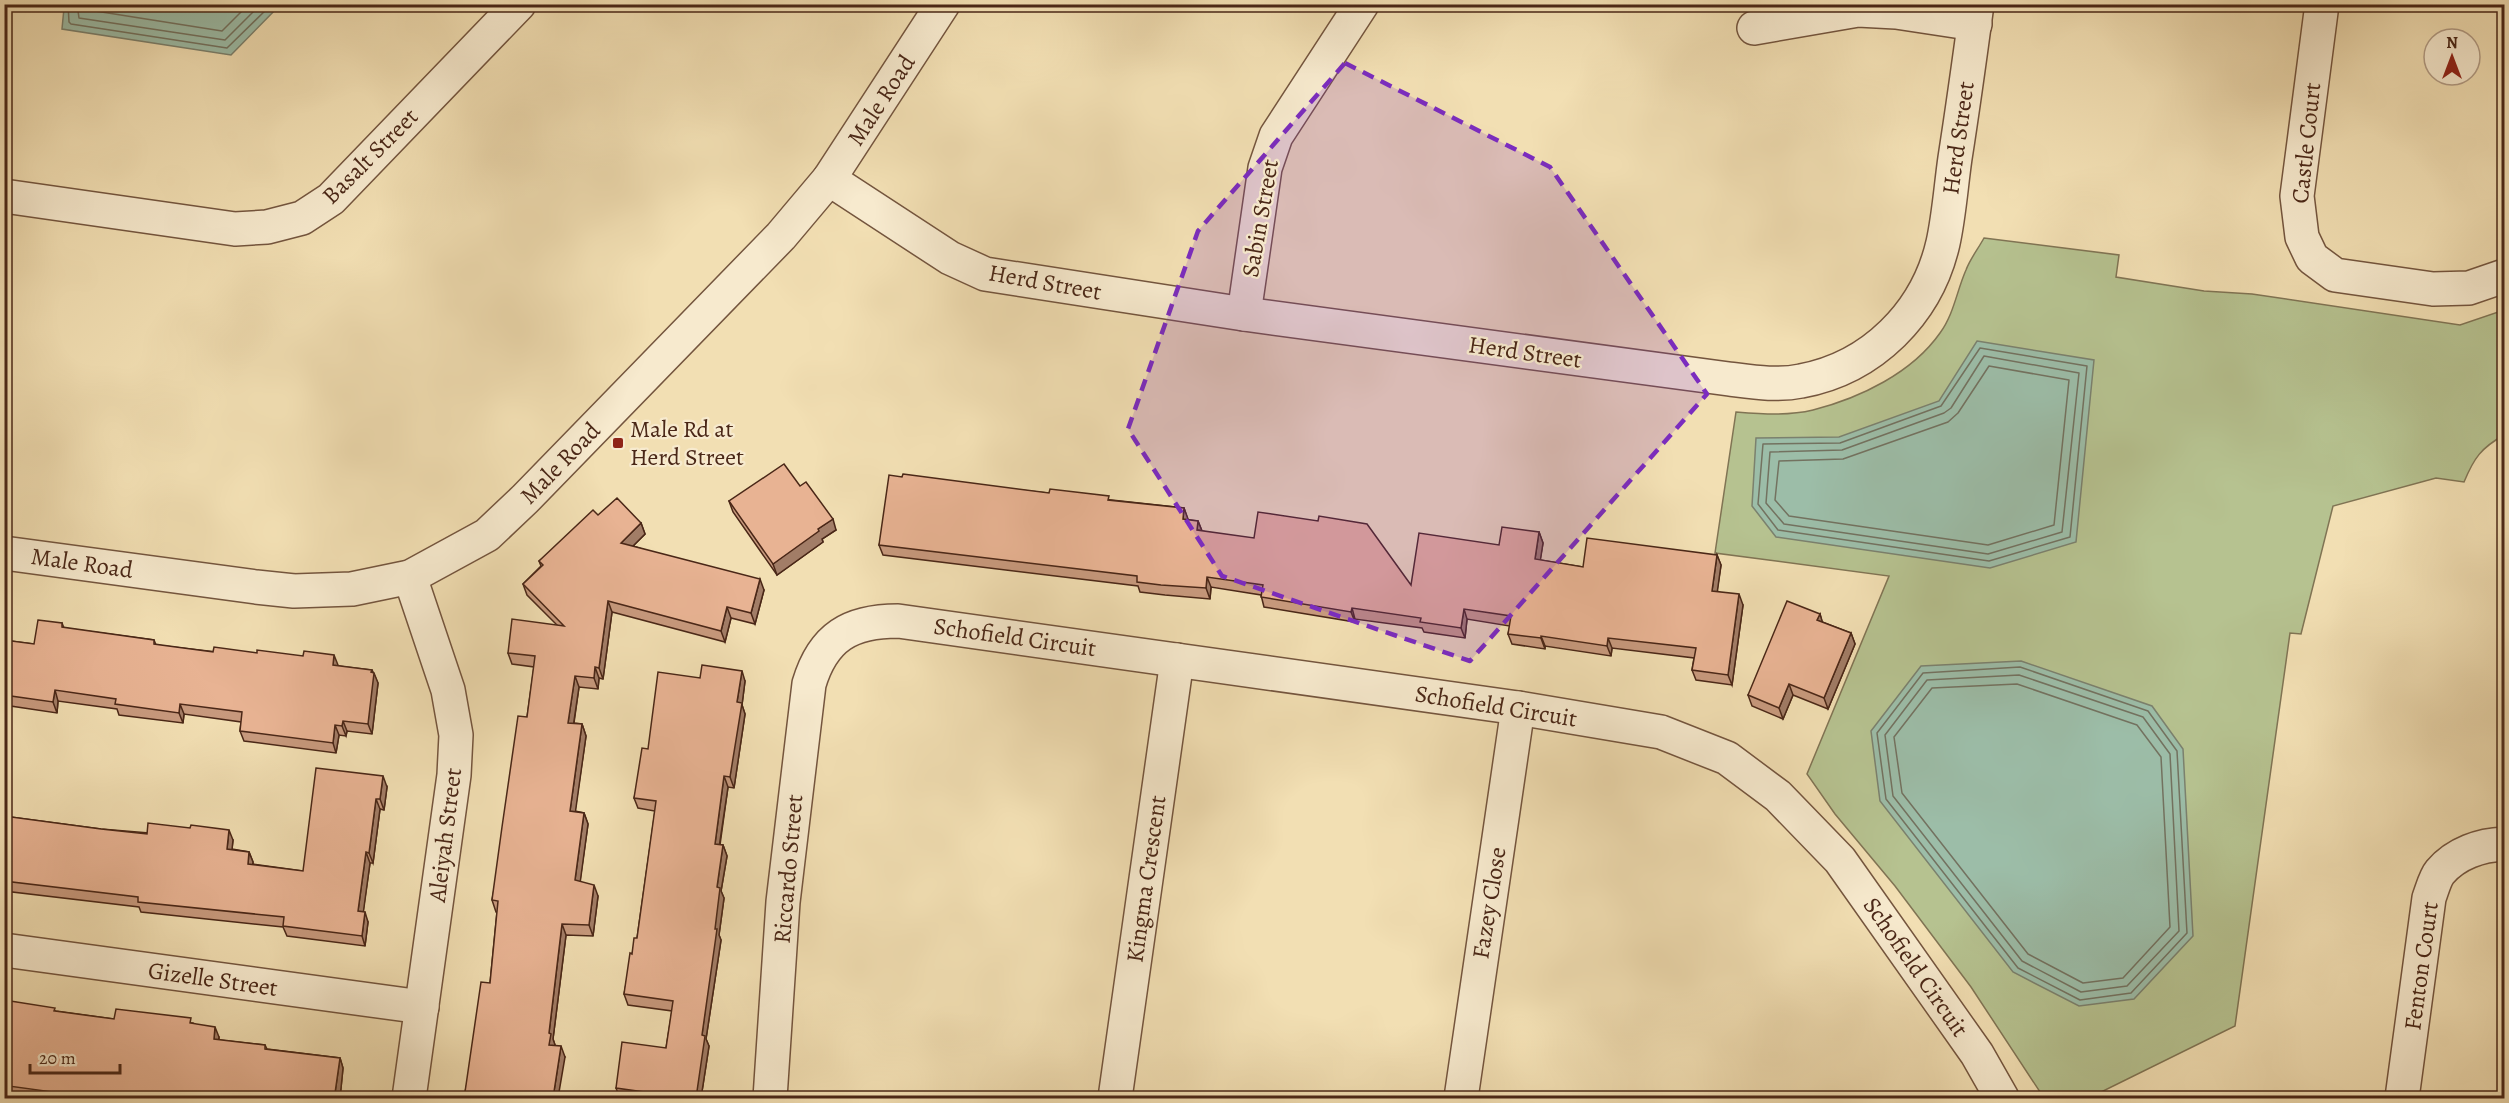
<svg xmlns="http://www.w3.org/2000/svg" width="2509" height="1103" viewBox="0 0 2509 1103" font-family="Alegreya,serif">
<style>
.green{fill:#b6c290;stroke:#807454;stroke-width:1.5}
.water{fill:#9cbda8;stroke:#7b816e;stroke-width:1.5}
.lines{fill:none;stroke-linecap:round;stroke-linejoin:round}
.shore{stroke:#737260;stroke-width:1.5}
.minor-casing{stroke:#74553e;stroke-width:36}
.minor{stroke:#f7eace;stroke-width:33}
.wall{fill:#c89a7e;stroke:#4a2717;stroke-width:1.5}
.shaded-wall{fill:#a27d67;stroke:#4a2717;stroke-width:1.5}
.building{fill:#e8b393;stroke:#4a2717;stroke-width:1.5}
.marked{fill:#7b2cbf;fill-opacity:0.2;stroke:#7b2cbf;stroke-width:4.5;stroke-dasharray:12 8;stroke-linejoin:round}
.poi-dot{fill:#8f2418;stroke:#f7eace;stroke-width:2}
.labels{text-anchor:middle;stroke-width:4.5;stroke-linejoin:round;paint-order:stroke}
.street-label{font-size:24px;fill:#4a2717;stroke:#f7eace}
.poi-label{font-size:24px;fill:#4a2717;stroke:#f7eace;text-anchor:start}
</style>
<rect width="100%" height="100%" fill="#f2dfb3"/>
<filter id="stains"><feTurbulence type="fractalNoise" baseFrequency=".00333" numOctaves="4"/><feColorMatrix values="0 0 0 0 .2 0 0 0 0 .09 0 0 0 0 .02 0 0 0 .5 -.17"/></filter>
<radialGradient id="worn" r=".72"><stop offset=".6" stop-color="#630" stop-opacity="0"/><stop offset="1" stop-color="#630" stop-opacity=".3"/></radialGradient>
<!-- green -->
<path class="green" d="M1984,238L2119,255L2116,277L2204,291L2252,294L2460,325L2504,310V435C2481,448 2474,458 2464,482L2436,478L2333,506L2301,634L2290,633L2235,1026L2089,1098H2044L1971,987L1895,886L1835,814L1807,774L1889,576L1715,553L1736,412C1762,414 1788,416 1813,410C1860,398 1912,373 1940,333C1954,314 1957,290 1966,270C1970,259 1978,249 1984,238Z"/>
<!-- water -->
<g class="water">
<path d="M38,5V4L280,5L231,55L62,29L64,8Z"/>
<path d="M1977,341L2094,360L2076,542L1990,568L1776,537L1752,506L1756,438L1839,437L1939,401Z"/>
<path d="M2021,661L2152,706L2183,749L2193,936L2134,999L2079,1006L2013,972L1880,801L1871,731L1921,666Z"/>
</g>
<g class="lines">
<!-- shore -->
<g class="shore">
<path d="M68,4L69,22L71,24L227,48L272,4"/>
<path d="M77,4L79,18L225,40L261,4"/>
<path d="M86,4L89,10L222,31L249,4"/>
<path d="M1980,348L2087,366L2070,537L1989,561L1778,530L1758,504L1763,444L1840,443L1941,406Z"/>
<path d="M1984,356L2079,373L2062,532L1988,554L1784,524L1766,503L1770,452L1842,450L1944,413L1951,408Z"/>
<path d="M1989,366L2069,380L2054,525L1988,545L1789,516L1775,500L1779,461L1843,459L1948,422L1958,413Z"/>
<path d="M2020,667L2148,711L2177,751L2187,933L2131,993L2080,1000L2018,968L1886,799L1877,733L1923,673Z"/>
<path d="M2019,675L2143,717L2170,754L2179,931L2127,986L2081,992L2022,961L1893,796L1885,735L1927,680Z"/>
<path d="M2017,684L2137,725L2161,757L2170,927L2123,978L2083,983L2028,954L1902,793L1894,737L1932,688Z"/>
</g>
<!-- minor casing -->
<g class="minor-casing">
<g id="minor">
<path d="M2322,4L2297,196L2302,237L2312,258L2335,275L2433,289L2469,288L2504,276"/>
<path d="M1754,28L1858,10L1896,12L1975,24"/>
<path d="M829,179L950,258L985,274L1244,314L1729,379C1753,382 1777,386 1801,381C1872,368 1927,313 1943,243C1949,216 1951,186 1955,158C1963,107 1970,56 1977,4"/>
<path d="M4,196L235,229L267,227L302,218L331,199L519,4"/>
<path d="M1244,314L1265,168L1276,136L1362,4"/>
<path d="M4,553L256,587L294,591L352,589L410,577L487,535L525,499L781,236L829,179L943,4"/>
<path d="M4,950L422,1007"/>
<path d="M409,1098L454,775L456,735L448,690L410,577"/>
<path d="M770,1098L783,902L809,684C823,637 850,621 898,621L1518,708L1661,732L1727,758L1778,796L1840,860L1977,1054L2002,1098"/>
<path d="M1115,1098L1177,660"/>
<path d="M1461,1098L1518,708"/>
<path d="M2402,1098L2429,898C2432,890 2435,878 2440,872C2456,853 2481,845 2504,844"/>
</g>
</g>
<!-- minor -->
<use href="#minor" class="minor"/>
</g>
<!-- wall -->
<g class="wall">
<path d="M902,477L1184,508L1188,520L1198,521L1202,531L1411,585L1499,545L1539,532L1543,543L1540,560L1583,567L1717,555L1721,565L1717,591L1743,605L1732,685L1696,680L1692,670L1694,658L1612,648L1611,656L1545,646V649L1512,644L1508,634L1510,626L1467,619L1465,638L1424,632L1422,628L1355,619V622L1264,607L1261,595L1211,587L1210,599L1165,595L1140,592L1138,586L883,555L879,545Z"/>
<path d="M800,486L836,530L822,539L823,542L777,575L733,512L729,501Z"/>
<path d="M598,515L641,523L645,534L633,546L764,590L755,624L731,618L725,642L612,612L603,679L599,678L598,689L579,687L574,723L582,724L586,736L575,811L584,813L588,824L580,881L598,896L593,936L566,935L553,1039L555,1045L565,1057L465,1092L490,983L497,912H496L492,900L527,717L534,667L512,664L508,653L557,625L527,595L523,584L541,566L539,561Z"/>
<path d="M1820,614L1822,622L1851,633L1855,644L1828,709L1793,695L1783,719L1752,706L1748,695Z"/>
<path d="M62,623L64,628L154,640L156,645L372,670L378,683L372,734L347,731L346,736L339,735L336,753L244,741L240,731L241,722L184,714L183,723L119,715L117,709L58,701L57,713L4,705V640L34,644Z"/>
<path d="M700,678L745,681L742,705L745,714L734,788L728,787L720,845H723L727,856L721,891L724,898L719,935L721,940L706,1039L709,1046L701,1098H620L616,1088L666,1048L672,1011L628,1005L624,994L632,954L637,938L655,811L638,808L634,798L648,749Z"/>
<path d="M387,787L384,810L380,809L373,863H370L363,912L368,922L365,946L287,936L283,927L141,912L139,907L4,891V816L101,829L233,840L232,849L249,852L253,862V864L303,871Z"/>
<path d="M4,1000L56,1011L114,1019L193,1023L219,1037V1040L265,1045L267,1049L340,1058L343,1068L340,1098H27L12,1097L4,1098Z"/>
</g>
<!-- shaded-wall -->
<g class="shaded-wall">
<path d="M1184,508L1188,519L1186,529L1183,519Z"/>
<path d="M833,519L836,530L822,539L823,542L777,575L773,564L818,529Z"/>
<path d="M1198,521L1202,531L1197,530Z"/>
<path d="M641,523L645,534L625,554L621,543Z"/>
<path d="M1539,532L1543,543L1539,569L1535,559Z"/>
<path d="M1717,555L1721,565L1716,601L1712,591Z"/>
<path d="M1207,577L1211,587L1210,599L1206,588Z"/>
<path d="M760,579L764,590L755,624L751,613Z"/>
<path d="M1739,594L1743,605L1732,685L1728,675Z"/>
<path d="M608,601L612,612L603,679L599,668Z"/>
<path d="M727,607L731,618L725,642L721,631Z"/>
<path d="M1352,608L1355,619V622L1351,612Z"/>
<path d="M1464,609L1467,619L1465,638L1461,628Z"/>
<path d="M1820,614L1823,624L1817,620Z"/>
<path d="M1851,633L1855,644L1828,709L1824,698Z"/>
<path d="M1541,636L1545,646V649L1541,638Z"/>
<path d="M1608,638L1612,648L1611,656L1607,646Z"/>
<path d="M334,655L338,665L337,676L333,665Z"/>
<path d="M595,667L599,678L598,689L594,678Z"/>
<path d="M372,670L374,676V673L378,683L372,734L368,724Z"/>
<path d="M742,671L745,681L742,705L745,714L734,788L730,777L737,702Z"/>
<path d="M575,676L579,687L572,734L568,723Z"/>
<path d="M1789,684L1793,695L1783,719L1779,708Z"/>
<path d="M55,690L58,701L57,713L53,702Z"/>
<path d="M180,704L184,714L183,723L179,713Z"/>
<path d="M343,721L347,731L346,736L342,726Z"/>
<path d="M582,724L586,736L574,822L570,811Z"/>
<path d="M335,725L339,735L336,753L333,743Z"/>
<path d="M383,776L387,787L384,810L380,799Z"/>
<path d="M724,776L728,787L718,854L715,844Z"/>
<path d="M376,799L380,809L373,863L369,853Z"/>
<path d="M584,813L588,824L579,891L575,880Z"/>
<path d="M229,830L233,840L231,859L227,849Z"/>
<path d="M723,845L727,856L721,891L724,898L719,935L721,940L706,1039L709,1046L701,1098H696L702,1035L715,929L717,887Z"/>
<path d="M249,852L253,862L251,874L248,864Z"/>
<path d="M366,852L370,863L362,922L358,911Z"/>
<path d="M594,885L598,896L593,936L589,925Z"/>
<path d="M365,912L368,922L365,946L362,936Z"/>
<path d="M562,924L566,935L553,1039L555,1045L554,1056L549,1045V1033Z"/>
<path d="M215,1027L219,1037L217,1050L214,1039Z"/>
<path d="M561,1046L565,1057L558,1098H553Z"/>
<path d="M340,1058L343,1068L340,1098H337L335,1093Z"/>
<path d="M9,1086L12,1097V1098H7Z"/>
</g>
<!-- building -->
<g class="building">
<path d="M784,464L800,486L806,482L833,519L818,529L819,531L773,564L729,501Z"/>
<path d="M903,474L1049,493L1050,489L1109,496L1108,500L1184,508L1183,519L1198,521L1197,530L1254,538L1258,512L1318,521L1319,516L1367,524L1411,585L1419,533L1499,545L1502,527L1539,532L1535,559L1583,567L1587,538L1717,555L1712,591L1739,594L1728,675L1692,670L1696,648L1608,638L1607,646L1541,636V638L1508,634L1511,616L1464,609L1461,628L1420,622L1421,618L1352,608L1351,612L1261,597L1263,585L1207,577L1206,588L1161,585L1137,582V576L879,545L889,475L902,477Z"/>
<path d="M617,498L641,523L621,543L760,579L751,613L727,607L721,631L608,601L599,668L595,667L594,678L575,676L568,723L582,724L570,811L584,813L575,880L594,885L589,925L562,924L549,1033L551,1034L549,1045L561,1046L553,1098H459L460,1092H465L481,982L490,983L498,901L492,900L502,827L518,716L527,717L535,656L508,653L512,619L564,626L523,584L543,565L539,561L593,510L598,515Z"/>
<path d="M1787,601L1820,614L1817,620L1851,633L1824,698L1789,684L1779,708L1748,695Z"/>
<path d="M38,620L62,623V627L154,640V644L213,652L214,647L257,653V650L303,656L304,651L334,655L333,665L372,670L371,672L374,673L368,724L343,721L342,726L335,725L333,743L240,731L242,712L180,704L179,713L115,704L116,699L55,690L53,702L4,695V640L34,644Z"/>
<path d="M702,665L742,671L737,702L742,703L730,777L724,776L715,844L723,845L717,887L720,888L715,929H717L702,1035L705,1036L696,1098H650L651,1093L616,1088L622,1042L666,1048L673,1001L624,994L630,953L632,954L634,938H637L656,801L634,798L642,748L648,749L658,672L700,678Z"/>
<path d="M316,768L383,776L380,799H376L369,853L366,852L358,911L365,912L362,936L283,926L284,917L138,902V897L4,881V816L101,829L147,834L148,823L190,828L191,825L229,830L227,849L249,852L248,864L303,871Z"/>
<path d="M4,1000L55,1008L54,1011L114,1019L116,1009L191,1018L190,1023L215,1027L214,1039L265,1045V1049L340,1058L335,1093H331L330,1098H74L75,1095L9,1086L7,1098H4Z"/>
</g>
<!-- marked area -->
<path class="marked" d="M1345,63L1550,167L1707,394L1470,661L1222,576L1128,429L1198,231Z"/>
<!-- markers -->
<rect class="poi-dot" x="612" y="437" width="12" height="12" rx="3"/>
<g class="labels">
<!-- street labels -->
<g class="street-label">
<text transform="translate(881 100) rotate(-57)" y="8">Male Road</text>
<text transform="translate(1958 138) rotate(-82)" y="8">Herd Street</text>
<text transform="translate(2306 143) rotate(-84)" y="8">Castle Court</text>
<text transform="translate(370 156) rotate(-45)" y="8">Basalt Street</text>
<text transform="translate(1260 218) rotate(-80)" y="8">Sabin Street</text>
<text transform="translate(1045 282) rotate(10)" y="8">Herd Street</text>
<text transform="translate(1525 352) rotate(8)" y="8">Herd Street</text>
<text transform="translate(560 463) rotate(-46)" y="8">Male Road</text>
<text transform="translate(82 563) rotate(8)" y="8">Male Road</text>
<text transform="translate(1015 637) rotate(8)" y="8">Schofield Circuit</text>
<text transform="translate(1496 706) rotate(9)" y="8">Schofield Circuit</text>
<text transform="translate(445 835) rotate(-83)" y="8">Aleiyah Street</text>
<text transform="translate(788 869) rotate(-85)" y="8">Riccardo Street</text>
<text transform="translate(1146 879) rotate(-82)" y="8">Kingma Crescent</text>
<text transform="translate(1489 903) rotate(-81)" y="8">Fazey Close</text>
<text transform="translate(2421 966) rotate(-82)" y="8">Fenton Court</text>
<text transform="translate(1916 967) rotate(55)" y="8">Schofield Circuit</text>
<text transform="translate(213 979) rotate(8)" y="8">Gizelle Street</text>
</g>
<!-- poi labels -->
<g class="poi-label">
<text x="630" y="437">Male Rd at<tspan x="630" dy="28">Herd Street</tspan></text>
</g>
</g>
<!-- margin -->
<rect width="2509" height="1103" fill="none" stroke="#f2dfb3" stroke-width="24"/>
<rect x="6" y="6" width="2497" height="1091" fill="none" stroke="#4a2717" stroke-width="3"/>
<rect x="12" y="12" width="2485" height="1079" fill="none" stroke="#4a2717" stroke-width="1.5"/>
<!-- north arrow -->
<g transform="translate(2452 57)"><circle r="28" fill="#f7eace" stroke="#b29c85" stroke-width="1.5"/>
<path d="M0-4.5L10 22L0 15L-10 22Z" fill="#8f2418"/>
<text y="-9" font-size="16" font-weight="bold" text-anchor="middle" fill="#4a2717">N</text>
</g>
<!-- scale -->
<path d="M30 1064v9h90v-9" fill="none" stroke="#4a2717" stroke-width="3"/>
<text x="39" y="1064" font-size="18" fill="#4a2717" stroke="#f7eace" stroke-width="4.5" paint-order="stroke">20 m</text>
<rect width="100%" height="100%" filter="url(#stains)"/>
<rect width="100%" height="100%" fill="url(#worn)"/>
</svg>
